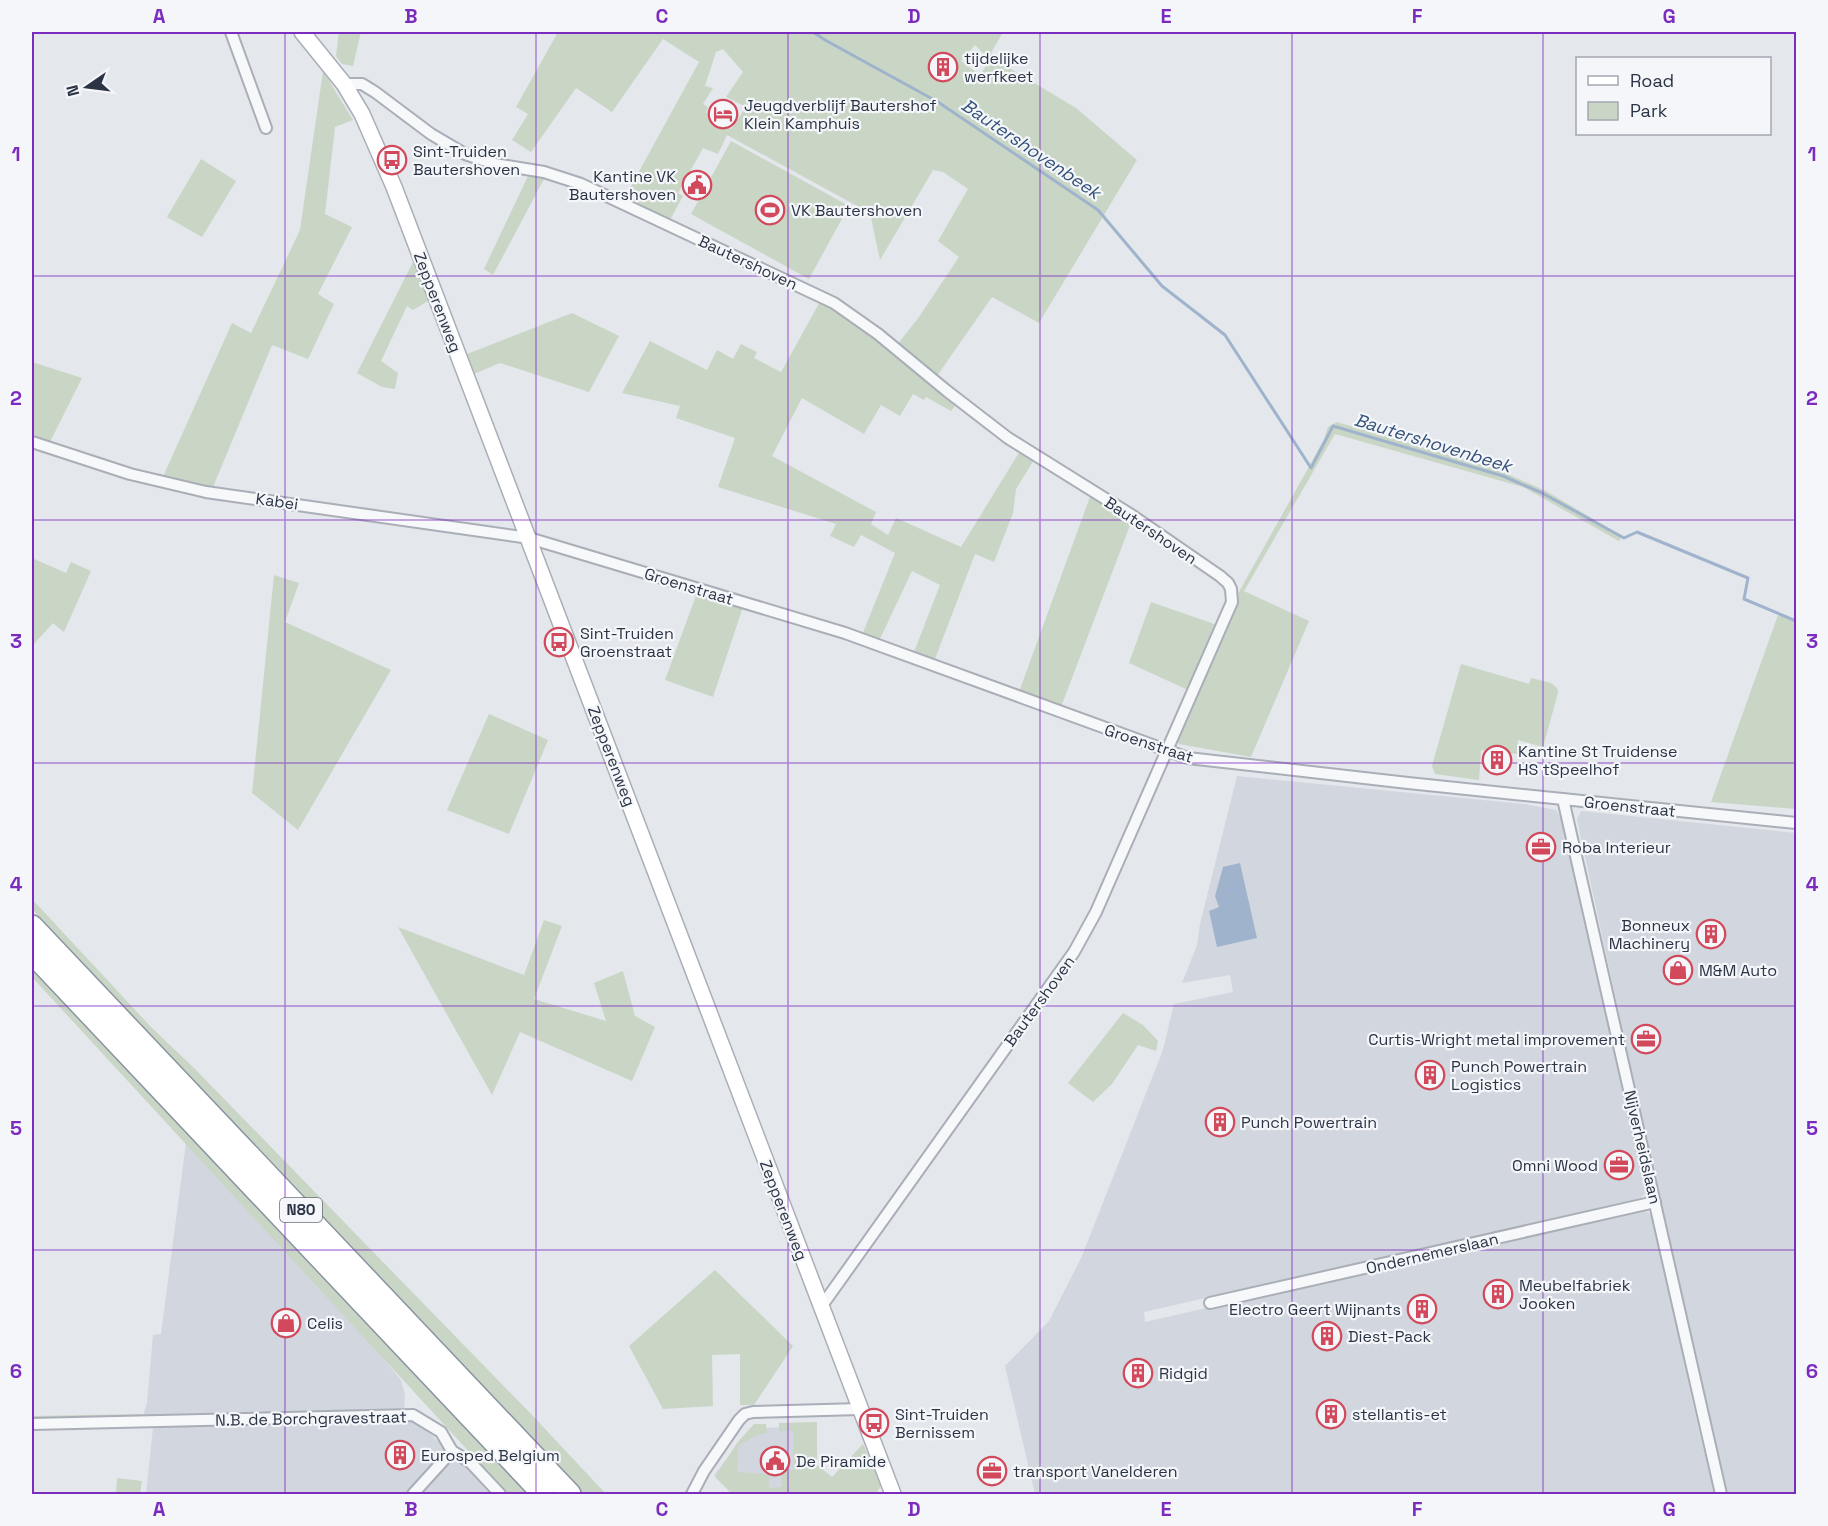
<svg xmlns="http://www.w3.org/2000/svg" width="1828" height="1526" viewBox="0 0 1828 1526" font-family="'Space Grotesk',sans-serif">
<style>
.built{fill:#d2d6de}
.green{fill:#c9d6c5;fill-rule:evenodd}
.water{fill:#9fb4cc}
.lines{fill:none;stroke-linecap:round;stroke-linejoin:round}
.stream{stroke:#9fb4cc;stroke-width:3}
.street-casing{stroke:#a9aeb7;stroke-width:14}
.secondary-casing{stroke:#a9aeb7;stroke-width:18}
.highway-casing{stroke:#8b94a3;stroke-width:24}
.street{stroke:#f7f8fa;stroke-width:10}
.secondary{stroke:#fff;stroke-width:15}
.highway{stroke:#fff;stroke-width:21}
.grid{fill:none;stroke:#7b2cbf;stroke-width:1.5;stroke-opacity:0.55}
.labels{text-anchor:middle;stroke-width:4.5;stroke-linejoin:round;paint-order:stroke}
.shield{fill:#f4f6f9;stroke:#676e7b;stroke-width:1.5}
.shield-label{font-size:15px;font-weight:bold;fill:#2b3445}
.poi-label{font-size:16px;fill:#2b3445;stroke:#f4f6f9;text-anchor:start}
.street-label{font-size:16px;fill:#2b3445;stroke:#f4f6f9}
.water-label{font-size:18px;font-style:italic;fill:#34527a;stroke:#f4f6f9}
.neatline{fill:none;stroke:#7b2cbf;stroke-width:2}
.grid-label{font-size:20px;text-anchor:middle;font-weight:bold;fill:#7b2cbf}
</style>
<rect width="100%" height="100%" fill="#e4e7ec"/>
<!-- built -->
<g class="built">
<path d="M1237,776L1524,804L1556,810L1561,818L1595,971L1647,1190L1642,1197L1636,1201L1144,1312L1145,1322L1632,1211L1644,1210L1649,1213L1655,1223L1692,1400L1714,1494H1035L1005,1366L1049,1321L1082,1256L1163,1050L1174,1004L1233,992L1230,975L1182,983L1197,945L1200,924Z"/>
<path d="M1581,811L1796,833V1494H1728L1651,1161L1580,834L1577,819Z"/>
<path d="M186,1143L373,1346L401,1380L405,1395L404,1410L460,1461L492,1494H146L154,1418L142,1419L147,1403L153,1335L161,1334Z"/>
<path d="M817,1425V1465L832,1477L816,1494H732L714,1475L750,1429Z"/>
</g>
<!-- green -->
<g class="green">
<path d="M339,32H361L353,66L342,64L336,56Z"/>
<path d="M558,32H1003L991,53L996,60L1076,108L1137,160L1039,323L992,297L937,376L897,345L919,317L959,257L938,241L968,189L943,172L933,170L880,260L870,213L727,135L718,154L703,148L678,193L683,196L670,220L625,197L699,62L663,39L612,112L576,88L531,152L512,140L528,114L516,107ZM975,45L990,60L980,75L961,61ZM723,49L743,72L726,97L746,107L731,129L706,113L708,107L703,104L713,88L705,86L716,52Z"/>
<path d="M323,71L353,120L335,127L325,214L352,227L318,294L334,304L308,359L272,345L213,487L162,479L232,323L251,333L300,230Z"/>
<path d="M731,141L849,206L809,279L691,214Z"/>
<path d="M201,159L236,181L202,237L167,217Z"/>
<path d="M529,174L545,177L493,275L484,269Z"/>
<path d="M413,262L428,301L413,310L407,306L381,361L398,373L395,389L382,387L357,373Z"/>
<path d="M821,300L862,328L955,406L951,411L926,397L924,400L913,394L900,416L881,405L864,434L802,398L772,456L876,512L871,524L888,535L896,518L961,547L1020,451L1034,460L1016,489L1013,513L994,562L975,554L935,659L914,652L940,585L912,571L879,641L862,635L895,553L861,535L854,547L830,536L836,524L718,487L735,438L676,418L680,406L622,393L650,341L707,370L717,350L733,359L741,344L757,352L754,358L781,372Z"/>
<path d="M572,313L619,336L589,392L500,363L474,374L467,354Z"/>
<path d="M32,362L82,378L49,444L32,438Z"/>
<path d="M1337,422L1496,469L1546,491L1622,536L1619,541L1523,487L1335,434L1244,591L1309,621L1251,757L1179,744L1177,738L1240,590L1306,472L1324,439L1328,427Z"/>
<path d="M1091,494L1132,520L1061,707L1019,692Z"/>
<path d="M32,558L66,573L71,562L91,571L64,632L53,623L32,646Z"/>
<path d="M274,575L299,583L285,622L391,670L298,830L252,793Z"/>
<path d="M697,593L743,607L713,697L665,680Z"/>
<path d="M1151,602L1217,625L1188,690L1129,663Z"/>
<path d="M1778,615L1796,620V809L1711,802Z"/>
<path d="M1461,664L1529,684L1531,678L1551,683L1557,688L1558,693L1543,747L1518,740L1517,754L1481,750L1479,780L1435,774L1432,766Z"/>
<path d="M489,714L548,740L509,834L447,810Z"/>
<path d="M32,899L151,1027L194,1068L532,1415L606,1494H583L32,909Z"/>
<path d="M544,920L562,926L534,999L606,1021L594,983L623,971L635,1016L655,1027L632,1081L520,1032L492,1095L398,927L524,975Z"/>
<path d="M32,967L527,1494H508L32,977Z"/>
<path d="M1123,1013L1143,1025L1158,1041L1156,1051L1138,1045L1112,1084L1093,1102L1068,1083Z"/>
<path d="M715,1270L793,1346L754,1405H740V1354L712,1355L713,1406L663,1409L629,1346Z"/>
<path d="M143,1414L142,1419L32,1421V1416Z"/>
<path d="M817,1422V1465L832,1477L863,1444L882,1485L875,1494H732L715,1477L737,1443L754,1424H766L767,1433L757,1435L738,1446L737,1472L769,1474V1488L782,1487L781,1471L794,1470L793,1430L779,1432V1423Z"/>
<path d="M117,1478L142,1481L140,1494H116Z"/>
</g>
<!-- water -->
<path class="water" d="M1240,863L1257,938L1217,947L1209,911L1219,907L1215,896L1223,867Z"/>
<g class="lines">
<!-- stream -->
<path class="stream" d="M813,32L825,40L938,102L1098,210L1162,286L1225,335L1311,468L1333,426L1503,476L1542,493L1624,538L1637,532L1748,578L1744,599L1796,621"/>
<!-- street casing -->
<g class="street-casing">
<g id="street">
<path d="M231,32L266,128"/>
<path d="M344,84H362L375,92L431,134L465,154L495,164L544,172L581,184L834,303L878,334L947,391L1008,438L1133,516L1220,576L1228,583L1231,589L1232,602L1096,912L1074,952L821,1307"/>
<path d="M32,442L130,474L206,492L529,538L845,633L1188,758L1408,783L1796,823"/>
<path d="M1563,799L1721,1494"/>
<path d="M1210,1303L1655,1202"/>
<path d="M32,1424L413,1415L441,1432L452,1451L470,1462L500,1494"/>
<path d="M413,1494L452,1451"/>
<path d="M692,1494L704,1471L739,1420L745,1414L753,1412L860,1409"/>
</g>
</g>
<!-- secondary casing -->
<g class="secondary-casing">
<path id="secondary" d="M302,32L344,84L362,114L394,187L893,1494"/>
</g>
<!-- highway casing -->
<g class="highway-casing">
<g id="highway">
<path d="M32,926L570,1494"/>
<path d="M32,953L543,1494"/>
</g>
</g>
<!-- street -->
<use href="#street" class="street"/>
<!-- secondary -->
<use href="#secondary" class="secondary"/>
<!-- highway -->
<use href="#highway" class="highway"/>
</g>
<!-- grid -->
<path class="grid" d="M285,32V1494M536,32V1494M788,32V1494M1040,32V1494M1292,32V1494M1543,32V1494M32,276H1796M32,520H1796M32,763H1796M32,1006H1796M32,1250H1796"/>
<!-- icons -->
<defs>
<g id="building-ring" transform="scale(1.5)"><circle r="9.5" fill="#f4f6f9" stroke="#d1495b" stroke-width="1.5"/><path d="M-4-6H4V6H1V3H-1V6H-4ZM-2.5-4.3h1.7v1.8h-1.7ZM.8-4.3h1.7v1.8H.8ZM-2.5-1h1.7V.8h-1.7ZM.8-1h1.7V.8H.8Z" fill="#d1495b"/></g>
<g id="hotel-ring" transform="scale(1.5)"><circle r="9.5" fill="#f4f6f9" stroke="#d1495b" stroke-width="1.5"/><path d="M-6-4.5h1.5V1H6V5H4.5V3h-9V5H-6ZM-4 0a1.8 1.8 0 1 1 3.6 0ZM.5 0V-2.5h3Q6-2.5 6 0Z" fill="#d1495b"/></g>
<g id="bus-ring" transform="scale(1.5)"><circle r="9.5" fill="#f4f6f9" stroke="#d1495b" stroke-width="1.5"/><path d="M-5-6H5V4H4V6H2V4H-2V6H-4V4H-5ZM-3.5-4V0h7V-4ZM-3.5 1.2v1.5H-2V1.2ZM2 1.2v1.5H3.5V1.2Z" fill="#d1495b"/></g>
<g id="civic-ring" transform="scale(1.5)"><circle r="9.5" fill="#f4f6f9" stroke="#d1495b" stroke-width="1.5"/><path d="M-.6-6.5H3V-4.5H.6V-3L4-1V1h2V6H-6V1h2V-1L-.6-3ZM-1.2 2.5V6h2.4V2.5Z" fill="#d1495b"/></g>
<g id="stadium-ring" transform="scale(1.5)"><circle r="9.5" fill="#f4f6f9" stroke="#d1495b" stroke-width="1.5"/><path d="M0-5a6.5 5 0 1 0 0 10a6.5 5 0 1 0 0-10ZM-3.5-1.8h7v3.6h-7Z" fill="#d1495b"/></g>
<g id="office-ring" transform="scale(1.5)"><circle r="9.5" fill="#f4f6f9" stroke="#d1495b" stroke-width="1.5"/><path d="M-6-3h4V-5.5h4V-3h4V5H-6ZM-1-4.5V-3h2v-1.5ZM-6 0V1H6V0Z" fill="#d1495b"/></g>
<g id="shop-ring" transform="scale(1.5)"><circle r="9.5" fill="#f4f6f9" stroke="#d1495b" stroke-width="1.5"/><path d="M-5-2.5h2.3a2.7 3.5 0 0 1 5.4 0H5L5.5 6h-11ZM-1.5-2.5h3a1.5 2.3 0 0 0-3 0Z" fill="#d1495b"/></g>
</defs>
<g fill-rule="evenodd">
<use href="#building-ring" x="943" y="67"/>
<use href="#hotel-ring" x="723" y="114"/>
<use href="#bus-ring" x="392" y="160"/>
<use href="#civic-ring" x="697" y="185"/>
<use href="#stadium-ring" x="770" y="210"/>
<use href="#bus-ring" x="559" y="642"/>
<use href="#building-ring" x="1497" y="760"/>
<use href="#office-ring" x="1541" y="847"/>
<use href="#building-ring" x="1711" y="934"/>
<use href="#shop-ring" x="1678" y="970"/>
<use href="#office-ring" x="1646" y="1039"/>
<use href="#building-ring" x="1430" y="1075"/>
<use href="#building-ring" x="1220" y="1122"/>
<use href="#office-ring" x="1619" y="1165"/>
<use href="#building-ring" x="1498" y="1294"/>
<use href="#building-ring" x="1422" y="1309"/>
<use href="#shop-ring" x="286" y="1323"/>
<use href="#building-ring" x="1327" y="1336"/>
<use href="#building-ring" x="1138" y="1373"/>
<use href="#building-ring" x="1331" y="1414"/>
<use href="#bus-ring" x="874" y="1423"/>
<use href="#building-ring" x="400" y="1455"/>
<use href="#civic-ring" x="775" y="1461"/>
<use href="#office-ring" x="992" y="1471"/>
</g>
<g class="labels">
<!-- shield labels -->
<rect class="shield" x="280" y="1198" width="42" height="24" rx="4.5"/>
<g class="shield-label">
<text x="301" y="1215">N80</text>
</g>
<!-- poi labels -->
<g class="poi-label">
<text x="964" y="64">tijdelijke<tspan x="964" dy="18">werfkeet</tspan></text>
<text x="744" y="111">Jeugdverblijf Bautershof<tspan x="744" dy="18">Klein Kamphuis</tspan></text>
<text x="413" y="157">Sint-Truiden<tspan x="413" dy="18">Bautershoven</tspan></text>
<text x="676" y="182" text-anchor="end">Kantine VK<tspan x="676" dy="18">Bautershoven</tspan></text>
<text x="791" y="216">VK Bautershoven</text>
<text x="580" y="639">Sint-Truiden<tspan x="580" dy="18">Groenstraat</tspan></text>
<text x="1518" y="757">Kantine St Truidense<tspan x="1518" dy="18">HS tSpeelhof</tspan></text>
<text x="1562" y="853">Roba Interieur</text>
<text x="1690" y="931" text-anchor="end">Bonneux<tspan x="1690" dy="18">Machinery</tspan></text>
<text x="1699" y="976">M&amp;M Auto</text>
<text x="1625" y="1045" text-anchor="end">Curtis-Wright metal improvement</text>
<text x="1451" y="1072">Punch Powertrain<tspan x="1451" dy="18">Logistics</tspan></text>
<text x="1241" y="1128">Punch Powertrain</text>
<text x="1598" y="1171" text-anchor="end">Omni Wood</text>
<text x="1519" y="1291">Meubelfabriek<tspan x="1519" dy="18">Jooken</tspan></text>
<text x="1401" y="1315" text-anchor="end">Electro Geert Wijnants</text>
<text x="307" y="1329">Celis</text>
<text x="1348" y="1342">Diest-Pack</text>
<text x="1159" y="1379">Ridgid</text>
<text x="895" y="1420">Sint-Truiden<tspan x="895" dy="18">Bernissem</tspan></text>
<text x="1352" y="1420">stellantis-et</text>
<text x="421" y="1461">Eurosped Belgium</text>
<text x="796" y="1467">De Piramide</text>
<text x="1013" y="1477">transport Vanelderen</text>
</g>
<!-- street labels -->
<g class="street-label">
<text transform="translate(748 262) rotate(25)" y="6">Bautershoven</text>
<text transform="translate(438 302) rotate(69)" y="6">Zepperenweg</text>
<text transform="translate(277 501) rotate(8)" y="6">Kabei</text>
<text transform="translate(1151 530) rotate(34)" y="6">Bautershoven</text>
<text transform="translate(689 586) rotate(17)" y="6">Groenstraat</text>
<text transform="translate(1149 743) rotate(18)" y="6">Groenstraat</text>
<text transform="translate(612 756) rotate(69)" y="6">Zepperenweg</text>
<text transform="translate(1630 806) rotate(6)" y="6">Groenstraat</text>
<text transform="translate(1039 1001) rotate(-54)" y="6">Bautershoven</text>
<text transform="translate(1643 1147) rotate(77)" y="6">Nijverheidslaan</text>
<text transform="translate(784 1210) rotate(69)" y="6">Zepperenweg</text>
<text transform="translate(1432 1253) rotate(-13)" y="6">Ondernemerslaan</text>
<text transform="translate(311 1418) rotate(-1)" y="6">N.B. de Borchgravestraat</text>
</g>
<!-- water labels -->
<g class="water-label">
<text transform="translate(1031 149) rotate(34)" y="6">Bautershovenbeek</text>
<text transform="translate(1433 443) rotate(17)" y="6">Bautershovenbeek</text>
</g>
</g>
<!-- border -->
<rect width="1828" height="1526" fill="none" stroke="#f4f6f9" stroke-width="66"/>
<!-- legend -->
<rect x="1576" y="57" width="195" height="78" fill="#f4f6f9" stroke="#a4a8b1" stroke-width="1.5"/>
<rect x="1588" y="76" width="30" height="9" fill="#ffffff" stroke="#a4a8b1" stroke-width="1.5"/>
<text x="1630" y="87" font-size="18" fill="#2b3445">Road</text>
<rect x="1588" y="102" width="30" height="18" fill="#c9d6c5" stroke="#a4a8b1" stroke-width="1.5"/>
<text x="1630" y="117" font-size="18" fill="#2b3445">Park</text>
<!-- north arrow -->
<g transform="translate(87 87) rotate(256)" stroke="#f4f6f9" stroke-width="4.5" paint-order="stroke">
<path d="M0-4.5L10 22L0 15L-10 22Z" fill="#2b3445"/>
<text y="-9" font-size="16" font-weight="bold" text-anchor="middle" fill="#2b3445">N</text>
</g>
<rect x="33" y="33" width="1762" height="1460" class="neatline"/>
<g class="grid-label">
<text x="159" y="23">A</text>
<text x="411" y="23">B</text>
<text x="662" y="23">C</text>
<text x="914" y="23">D</text>
<text x="1166" y="23">E</text>
<text x="1417" y="23">F</text>
<text x="1669" y="23">G</text>
<text x="16" y="161">1</text>
<text x="1812" y="161">1</text>
<text x="16" y="405">2</text>
<text x="1812" y="405">2</text>
<text x="16" y="648">3</text>
<text x="1812" y="648">3</text>
<text x="16" y="891">4</text>
<text x="1812" y="891">4</text>
<text x="16" y="1135">5</text>
<text x="1812" y="1135">5</text>
<text x="16" y="1378">6</text>
<text x="1812" y="1378">6</text>
<text x="159" y="1516">A</text>
<text x="411" y="1516">B</text>
<text x="662" y="1516">C</text>
<text x="914" y="1516">D</text>
<text x="1166" y="1516">E</text>
<text x="1417" y="1516">F</text>
<text x="1669" y="1516">G</text>
</g>
</svg>
